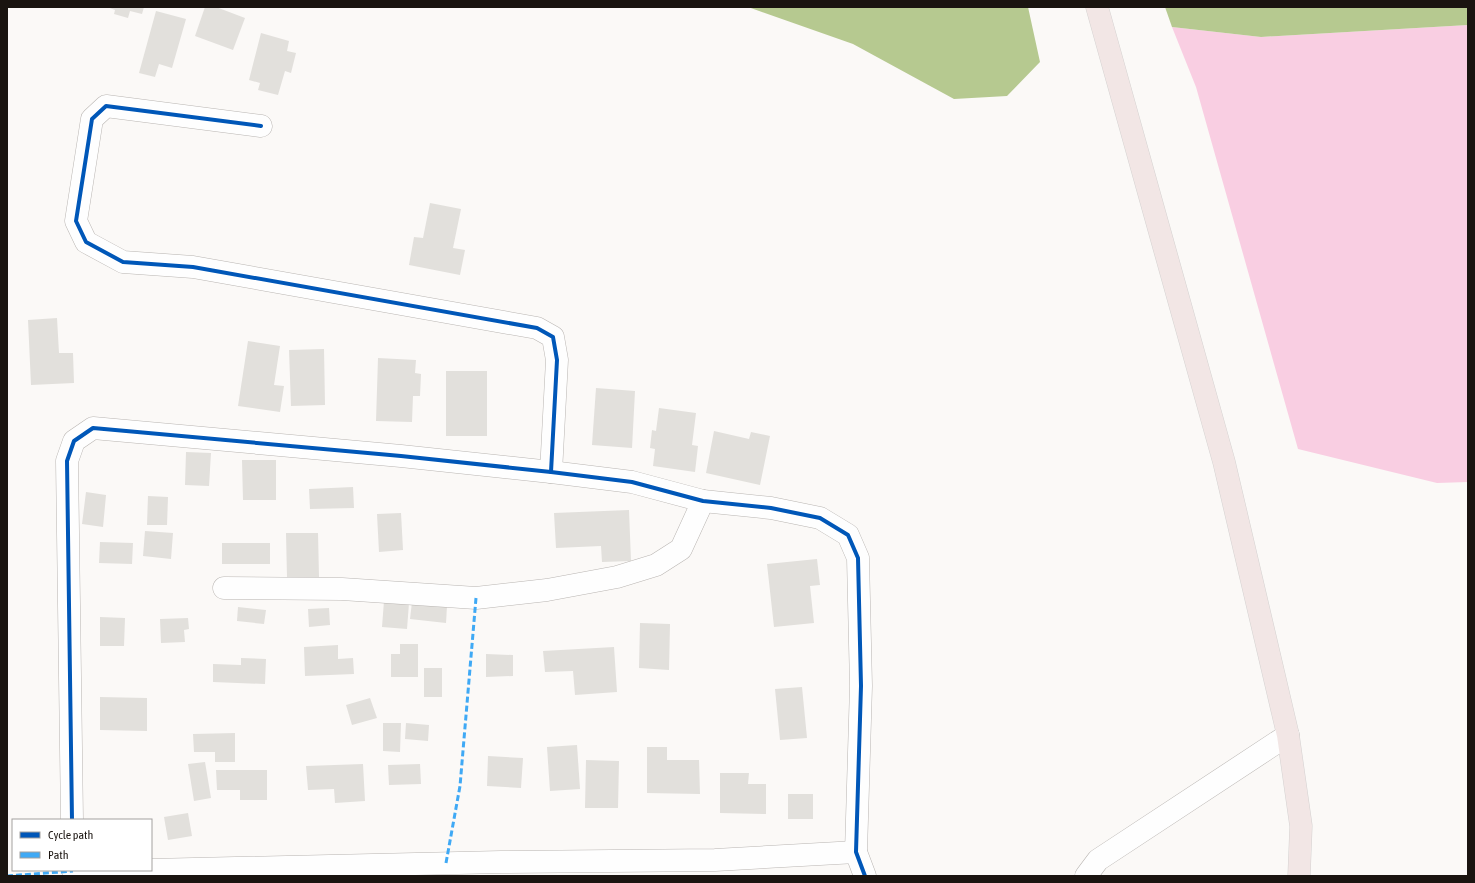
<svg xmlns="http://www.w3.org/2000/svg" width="1475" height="883" viewBox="0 0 1475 883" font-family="'Asap Condensed',sans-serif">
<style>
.green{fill:#f9cee2}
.water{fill:#b6c990}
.building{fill:#e2e0dc}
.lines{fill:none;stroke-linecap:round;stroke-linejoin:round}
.minor-casing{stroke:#b9b5b2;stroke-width:23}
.highway-casing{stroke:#d4d2d1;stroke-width:23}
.minor{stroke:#fefefe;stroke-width:22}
.highway{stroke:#f2e6e5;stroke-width:22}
.quiet{stroke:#3fa9f5;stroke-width:3;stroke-dasharray:6 3;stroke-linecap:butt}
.cycleway-casing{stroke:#fff;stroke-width:6}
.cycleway{stroke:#0057b8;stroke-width:4}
</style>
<rect width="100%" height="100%" fill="#fbf9f7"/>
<!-- green -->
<path class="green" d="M1468,25V482L1437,483L1298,449L1196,87L1172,27L1261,37Z"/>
<!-- water -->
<g class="water">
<path d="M748,7H1028L1040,62L1007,96L954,99L853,44Z"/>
<path d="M1165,7H1468V25L1261,37L1172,27Z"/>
</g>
<!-- building -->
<g class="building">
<path d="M107,7H144L142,14L130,11L128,18L114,14L115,10Z"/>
<path d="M205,7H216L245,18L233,50L195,36Z"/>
<path d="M156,11L186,19L172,68L159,64L155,77L139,73Z"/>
<path d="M261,33L289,41L287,51L296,53L291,73L285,71L278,95L258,90L260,83L249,80Z"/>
<path d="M430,203L461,209L453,248L465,250L460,275L409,265L414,237L423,238Z"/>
<path d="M57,318L59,353H73L74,383L31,385L28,320Z"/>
<path d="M248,341L280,346L274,385L284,386L280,412L238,406Z"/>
<path d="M324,349L325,405L291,406L289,350Z"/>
<path d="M378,358L416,360L415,373L421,374L420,396H413L412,422L376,421Z"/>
<rect x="446" y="371" width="41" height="65"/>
<path d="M596,388L635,391L632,448L592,445Z"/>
<path d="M659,408L696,413L692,445L698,446L695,472L653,466L655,449L650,448L652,430L656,431Z"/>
<path d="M714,431L749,439L751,432L770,436L760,485L706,473Z"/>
<path d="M186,452L211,453L209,486L185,485Z"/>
<path d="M242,460H276V500H243Z"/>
<path d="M353,487L354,508L310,509L309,489Z"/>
<path d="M86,492L106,495L103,527L82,524Z"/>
<path d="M148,496L168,497L167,525H147Z"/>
<path d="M629,510L631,561L602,562L601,546L556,548L554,513Z"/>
<path d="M401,513L403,550L379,552L377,514Z"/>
<path d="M145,531L173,533L171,559L143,556Z"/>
<path d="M286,533H318L319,577H287Z"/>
<path d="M100,542L133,543L132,564L99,563Z"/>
<rect x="222" y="543" width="48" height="21"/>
<path d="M817,559L820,585L810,586L814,623L774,627L767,564Z"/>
<path d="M384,601L409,603L407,629L382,627Z"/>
<path d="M412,602L447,606L446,623L410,619Z"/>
<path d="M238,607L266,610L264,624L237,621Z"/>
<path d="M329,608L330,625L309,627L308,609Z"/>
<path d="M100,617L125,618L124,646H100Z"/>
<path d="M188,618L189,629L184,630L185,642L161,643L160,619Z"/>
<path d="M640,623L670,624L669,670L639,668Z"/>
<path d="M400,644H418V677H391V654H400Z"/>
<path d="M338,645V659L353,658L354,674L305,676L304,647Z"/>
<path d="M614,647L617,692L575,695L573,671L545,672L543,651Z"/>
<path d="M486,654L513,655V676L486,677Z"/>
<path d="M241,658L266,659L265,684L213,682V664L241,665Z"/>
<rect x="424" y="668" width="18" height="29"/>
<path d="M802,687L807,738L780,740L775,689Z"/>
<path d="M100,697L147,698V731L100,730Z"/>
<path d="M370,698L377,718L352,725L346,705Z"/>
<path d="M383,723H401L400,752L383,751Z"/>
<path d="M406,723L429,725L428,741L405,739Z"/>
<path d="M235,733V762H215V752H194L193,734Z"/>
<path d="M577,745L580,789L550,791L547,747Z"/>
<path d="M647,747H667V760H699L700,794L647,793Z"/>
<path d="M488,756L523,758L521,788L487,786Z"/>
<path d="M586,760L619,761L618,808H585Z"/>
<path d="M205,762L211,798L194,801L188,764Z"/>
<path d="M363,764L365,801L335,803L334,789L308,790L306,766Z"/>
<path d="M420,764L421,784L389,785L388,765Z"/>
<path d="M216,770H267V800H240V790H217Z"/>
<path d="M720,773H749L748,784H766V814L720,813Z"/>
<rect x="788" y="794" width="25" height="25"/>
<path d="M188,813L192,836L168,840L164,817Z"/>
</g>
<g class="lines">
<!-- minor casing -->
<g class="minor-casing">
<g id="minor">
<path d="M261,126L106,106L92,119L76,221L86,242L123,262L193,267L537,328L553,337L557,360L551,472"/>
<path d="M224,588L342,589L476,598L547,590L617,577L656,565L681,549L703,501"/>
<path d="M72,820L67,461L74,441L93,428L401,456L551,472L632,482L703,501L771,508L820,518L848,535L858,558L861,686L856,852L865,876"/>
<path d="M151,870L501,862L715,860L856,852"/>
<path d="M73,871L138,870"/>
<path d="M1086,876L1098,860L1288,735"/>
</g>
</g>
<!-- highway casing -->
<g class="highway-casing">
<path id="highway" d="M1097,7L1224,462L1288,735L1301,826L1299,876"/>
</g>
<!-- minor -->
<use href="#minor" class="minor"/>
<!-- highway -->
<use href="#highway" class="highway"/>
<!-- quiet -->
<g class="quiet">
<path d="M446,863L460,786L476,598"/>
<path d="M7,876L73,871"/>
</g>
<!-- cycleway casing -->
<g class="cycleway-casing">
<g id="cycleway">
<path d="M261,126L106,106L92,119L76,221L86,242L123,262L193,267L537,328L553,337L557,360L551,472"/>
<path d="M72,820L67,461L74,441L93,428L401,456L551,472L632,482L703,501L771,508L820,518L848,535L858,558L861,686L856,852L865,876"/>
</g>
</g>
<!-- cycleway -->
<use href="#cycleway" class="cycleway"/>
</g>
<!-- border -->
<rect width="1475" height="883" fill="none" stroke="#1a1410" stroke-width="16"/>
<!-- legend -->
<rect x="12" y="819" width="140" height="52" fill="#ffffff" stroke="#a3a19f"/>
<rect x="20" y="832" width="20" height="6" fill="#0057b8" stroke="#a3a19f"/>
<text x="48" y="839" font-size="12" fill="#1a1410">Cycle path</text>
<rect x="20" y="852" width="20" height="6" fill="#3fa9f5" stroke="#a3a19f"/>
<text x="48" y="859" font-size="12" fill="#1a1410">Path</text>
</svg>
